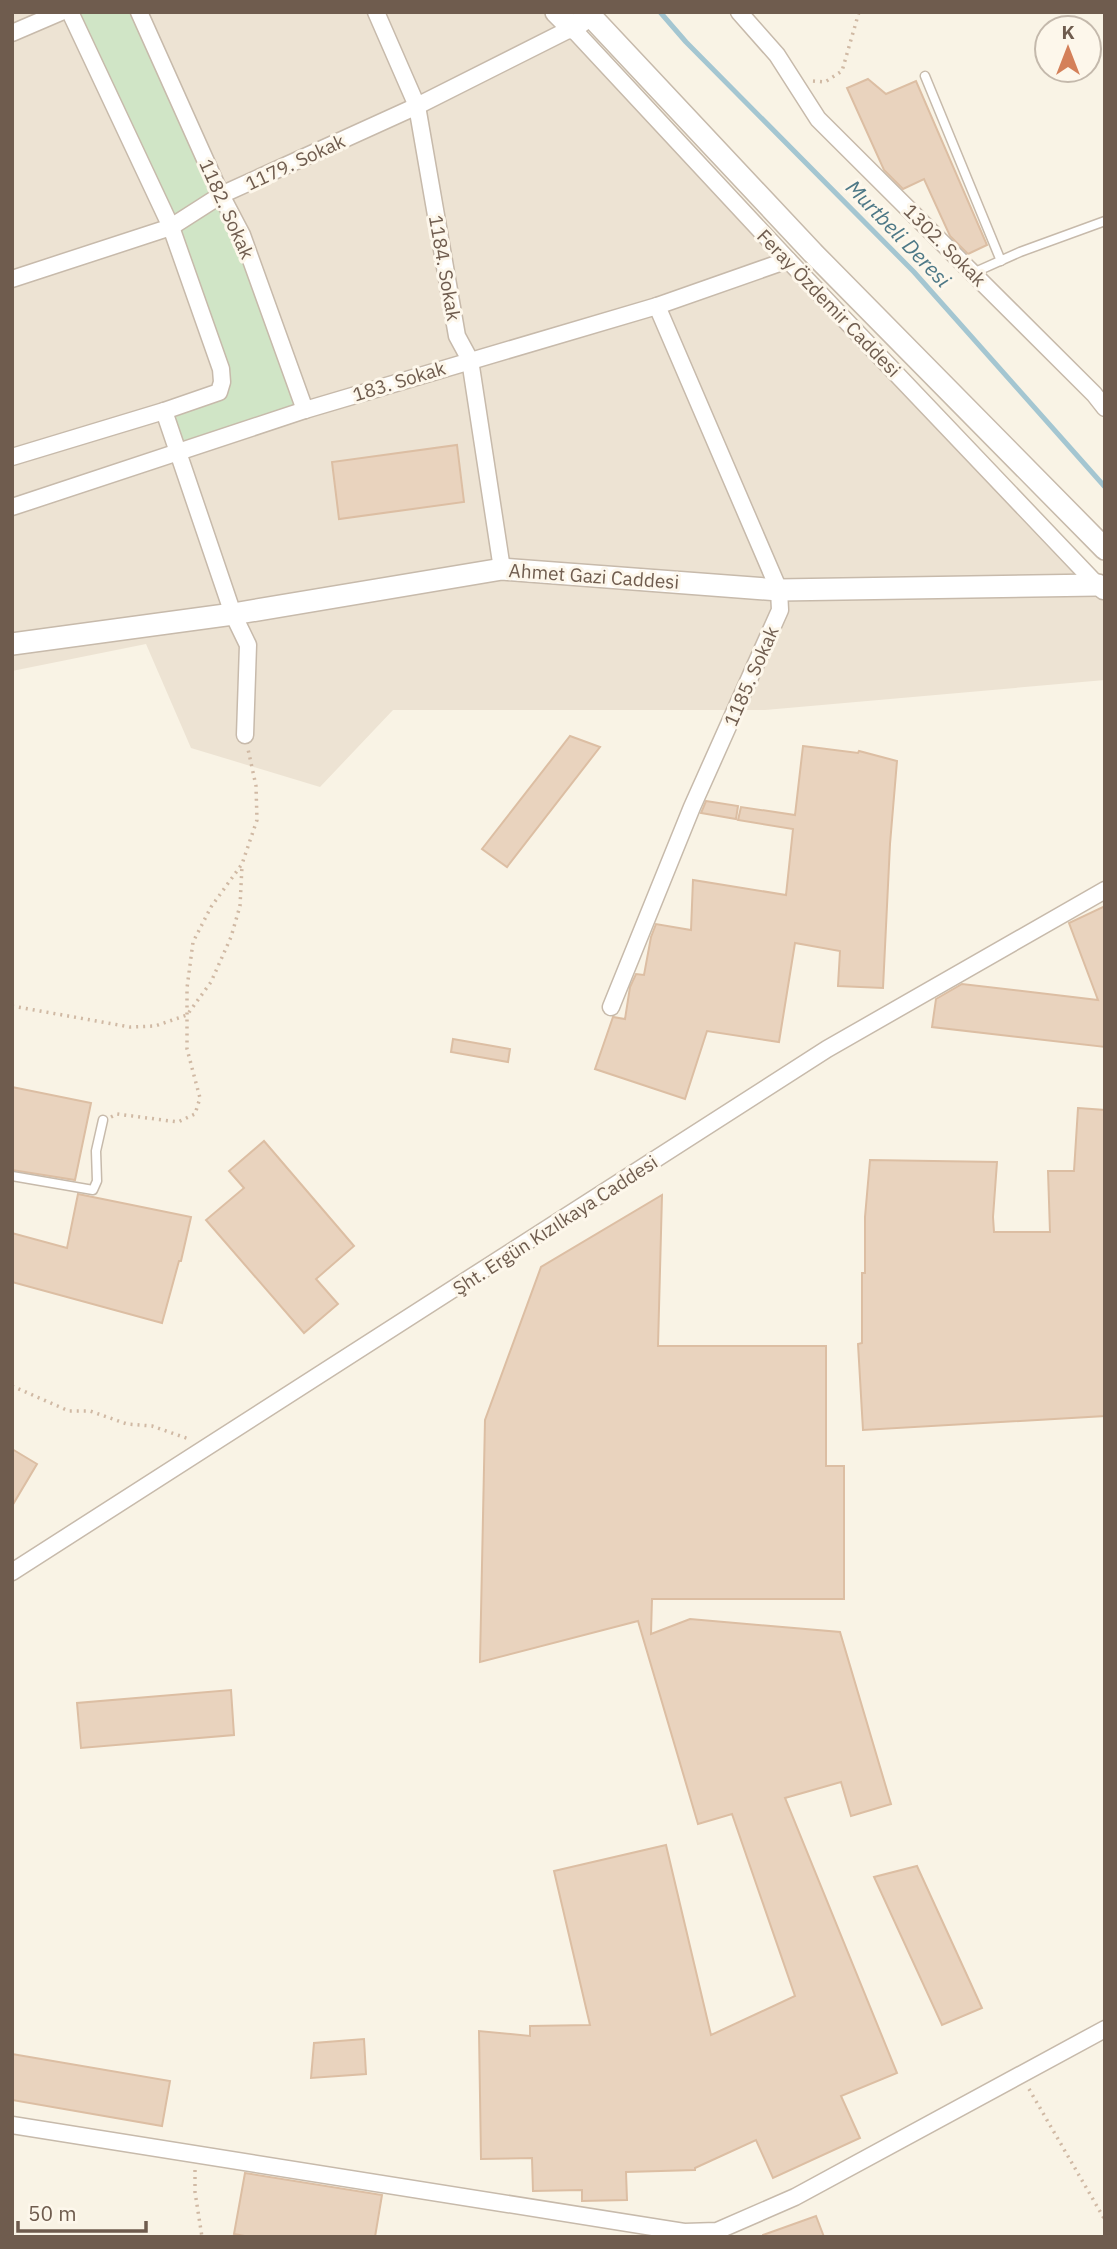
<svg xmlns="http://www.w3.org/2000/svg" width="1117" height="2249" viewBox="0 0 1117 2249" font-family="'IBM Plex Sans',sans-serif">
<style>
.residential{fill:#ede3d3}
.green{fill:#d0e5c6}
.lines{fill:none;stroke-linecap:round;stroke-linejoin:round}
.stream{stroke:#a4c6d1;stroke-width:5}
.building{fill:#e9d3be;stroke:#dcbea3;stroke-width:2}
.service-casing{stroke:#c7baab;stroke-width:11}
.minor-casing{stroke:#c7baab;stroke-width:19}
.tertiary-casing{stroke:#c7baab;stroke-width:24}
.path{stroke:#d0b9a4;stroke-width:3.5;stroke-dasharray:2 5;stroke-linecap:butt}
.service{stroke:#fff;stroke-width:8}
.minor{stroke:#fff;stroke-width:16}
.tertiary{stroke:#fff;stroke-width:21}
.labels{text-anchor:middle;stroke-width:6;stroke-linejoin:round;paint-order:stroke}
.street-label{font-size:19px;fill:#6f5c4e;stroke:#fdf7eb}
.water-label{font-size:21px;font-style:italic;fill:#4d7886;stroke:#fdf7eb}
</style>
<rect width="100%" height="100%" fill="#f9f3e5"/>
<!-- residential -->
<path class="residential" d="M12,12H556L1105,598V680L765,710H393L320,787L191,748L146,644L12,671Z"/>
<!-- green -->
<path class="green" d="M70,12H139L221,195L305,410L178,454L164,411L222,382L171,227Z"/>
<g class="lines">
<!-- stream -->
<path class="stream" d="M660,12L686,42L914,272L1105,487"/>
</g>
<!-- building -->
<g class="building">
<path d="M868,79L886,94L916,81L987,245L968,254L950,236L924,179L903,189L884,170L847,88Z"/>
<path d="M457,445L464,502L339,519L332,462Z"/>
<path d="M570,736L600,747L507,867L482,849Z"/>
<path d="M803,746L858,753L859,751L897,761L890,844L883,988L838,986L840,951L795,943L779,1042L707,1031L685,1099L595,1069L613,1017L625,1019L630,987L636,974L644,975L651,937L656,924L691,930L693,880L786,895L793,829L738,820L741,807L795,815Z"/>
<path d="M706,801L738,806L736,819L701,813Z"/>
<path d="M1105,906V1047L932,1027L936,999L962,984L1098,1000L1069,923Z"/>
<path d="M453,1039L510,1049L508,1062L451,1052Z"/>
<path d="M12,1087L91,1103L75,1180L12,1170Z"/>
<path d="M1078,1108L1105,1110V1416L863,1430L858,1344L862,1343V1273H865V1217L870,1160L997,1162L993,1217L994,1232H1050L1048,1171H1074Z"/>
<path d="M264,1141L354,1246L316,1279L338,1304L304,1333L206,1220L244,1188L229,1171Z"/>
<path d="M78,1194L191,1217L181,1261H179L162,1323L12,1282V1233L67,1248Z"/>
<path d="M662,1195L658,1346H826V1466H844V1599H652L651,1634L690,1619L840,1632L891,1804L851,1816L841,1782L785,1798L897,2073L841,2096L860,2138L773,2178L756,2140L695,2168V2170L626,2172L627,2200L582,2201V2190L533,2191L532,2158L481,2159L479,2031L530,2036V2026L590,2025L554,1871L666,1845L711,2035L795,1996L732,1814L698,1824L638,1621L480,1662L485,1420L541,1267Z"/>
<path d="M12,1449L37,1464L12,1506Z"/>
<path d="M231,1690L234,1735L81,1748L77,1703Z"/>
<path d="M917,1866L982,2008L942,2025L874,1877Z"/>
<path d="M364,2039L366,2074L311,2078L314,2043Z"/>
<path d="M12,2054L170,2081L162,2126L12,2100Z"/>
<path d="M245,2173L382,2195L375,2237H250L234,2234Z"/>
<path d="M816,2216L824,2237H763V2235Z"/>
</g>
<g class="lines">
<!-- service casing -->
<g class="service-casing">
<g id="service">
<path d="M925,76L1001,261"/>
<path d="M973,273L1020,252L1105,221"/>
<path d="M12,1176L93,1190L97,1181L96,1151L103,1120"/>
</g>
</g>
<!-- minor casing -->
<g class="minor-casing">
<g id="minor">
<path d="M139,12L221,195L242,235L305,410"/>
<path d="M376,12L417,106L457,336L470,360L502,569"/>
<path d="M739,12L777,55L818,119L1094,394L1105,408"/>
<path d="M12,33L61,12"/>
<path d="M12,279L171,227L221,195L417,106L572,28L788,260L1103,591"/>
<path d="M164,411L233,614L248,645L245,735"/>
<path d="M12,457L164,411L219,392L222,382L221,369L171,227L70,12"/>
<path d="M12,507L305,410L657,306L788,260"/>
<path d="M611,1007L692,807L780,610L779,590L657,306"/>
<path d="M12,1572L827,1049L1105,890"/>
<path d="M12,2125L684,2232L717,2231L795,2197L1105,2029"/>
</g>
</g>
<!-- tertiary casing -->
<g class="tertiary-casing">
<g id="tertiary">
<path d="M556,12L572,28L590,15"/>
<path d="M587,12L813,253L1105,549"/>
<path d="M12,644L233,614L502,569L779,590L1098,585"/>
</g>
</g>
<!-- path -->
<g class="path">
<path d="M813,81L825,82L842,71L859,12"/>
<path d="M12,1006L130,1027L155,1026L187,1015L211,982L231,937L240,906L242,866"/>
<path d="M111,1117L117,1114L178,1122L195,1114L200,1098L187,1049V988L193,942L211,907L242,864L257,820L256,786L248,749"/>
<path d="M12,1386L69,1411H90L127,1424L152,1426L189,1439"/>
<path d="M1029,2089L1105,2220"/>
<path d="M195,2170V2192L202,2237"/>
</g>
<!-- service -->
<use href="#service" class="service"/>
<!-- minor -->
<use href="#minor" class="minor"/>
<!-- tertiary -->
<use href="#tertiary" class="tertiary"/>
</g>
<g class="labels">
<!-- street labels -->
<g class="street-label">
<text transform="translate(295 162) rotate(-25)" y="7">1179. Sokak</text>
<text transform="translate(227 209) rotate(66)" y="7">1182. Sokak</text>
<text transform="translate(945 245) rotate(45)" y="7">1302. Sokak</text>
<text transform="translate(445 268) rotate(80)" y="7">1184. Sokak</text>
<text transform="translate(829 303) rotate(46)" y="7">Feray Özdemir Caddesi</text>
<text transform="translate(399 381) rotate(-17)" y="7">183. Sokak</text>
<text transform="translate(594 576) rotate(4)" y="7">Ahmet Gazi Caddesi</text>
<text transform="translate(751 676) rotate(-66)" y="7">1185. Sokak</text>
<text transform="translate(555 1225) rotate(-33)" y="7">Şht. Ergün Kızılkaya Caddesi</text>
</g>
<!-- water labels -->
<g class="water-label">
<text transform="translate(898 234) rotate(46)" y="7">Murtbeli Deresi</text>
</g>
</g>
<!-- border -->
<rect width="1117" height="2249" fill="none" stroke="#6f5c4e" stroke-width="28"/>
<!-- north arrow -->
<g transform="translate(1068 49)"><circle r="33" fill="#fdf7eb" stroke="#c4b9ac" stroke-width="2"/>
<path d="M0-5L12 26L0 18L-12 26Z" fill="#d48059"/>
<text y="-10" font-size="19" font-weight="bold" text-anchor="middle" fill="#6f5c4e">K</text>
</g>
<!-- scale -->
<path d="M18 2221v10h128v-10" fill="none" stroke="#6f5c4e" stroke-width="3.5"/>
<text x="28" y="2221" font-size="21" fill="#6f5c4e" stroke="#fdf7eb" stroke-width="5" paint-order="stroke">50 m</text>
</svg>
